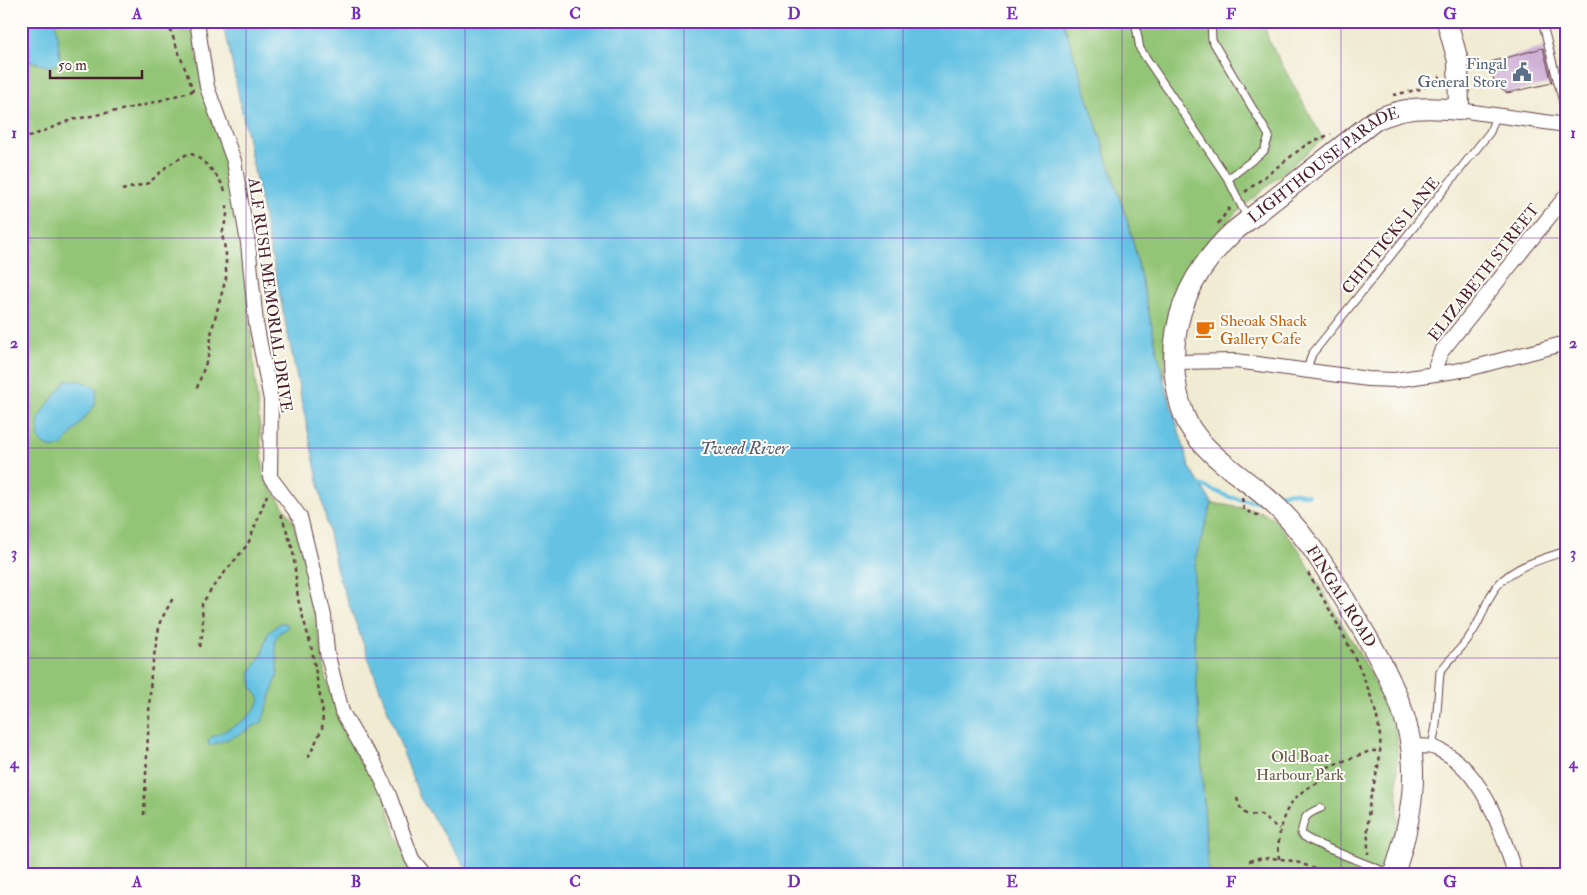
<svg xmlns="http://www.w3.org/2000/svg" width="1587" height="895" viewBox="0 0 1587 895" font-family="'IM FELL Double Pica',serif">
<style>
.green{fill:#93c576;stroke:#6e7250}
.water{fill:#65c2e3;stroke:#587087}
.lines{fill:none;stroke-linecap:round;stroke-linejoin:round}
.stream{stroke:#65c2e3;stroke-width:4}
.building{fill:#ceaed5}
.lane-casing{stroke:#633e44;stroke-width:9}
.street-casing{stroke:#633e44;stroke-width:16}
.secondary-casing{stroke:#633e44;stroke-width:22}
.path{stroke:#633e44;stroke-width:2.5;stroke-dasharray:4 4;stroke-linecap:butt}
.lane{stroke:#fff;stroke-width:7}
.street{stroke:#fff;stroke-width:14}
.secondary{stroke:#fff;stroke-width:20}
.grid{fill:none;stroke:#7b2cbf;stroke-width:1;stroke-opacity:0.55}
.labels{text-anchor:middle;stroke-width:4;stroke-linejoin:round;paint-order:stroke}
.service-label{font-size:16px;fill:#4e5e75;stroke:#fdfcf7;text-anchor:end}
.street-label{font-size:16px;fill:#4a1f2b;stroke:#fdfcf7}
.food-label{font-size:16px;fill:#c56008;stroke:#fdfcf7;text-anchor:start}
.park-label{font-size:16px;fill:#645945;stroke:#fdfcf7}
.water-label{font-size:18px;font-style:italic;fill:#53586b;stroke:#fdfcf7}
.neatline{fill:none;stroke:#7b2cbf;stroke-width:2}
.grid-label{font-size:16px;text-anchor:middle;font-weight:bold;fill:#7b2cbf}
</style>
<rect width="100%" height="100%" fill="#fdfcf7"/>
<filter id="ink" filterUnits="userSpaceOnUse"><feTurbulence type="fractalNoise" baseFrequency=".02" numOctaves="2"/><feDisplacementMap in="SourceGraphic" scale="10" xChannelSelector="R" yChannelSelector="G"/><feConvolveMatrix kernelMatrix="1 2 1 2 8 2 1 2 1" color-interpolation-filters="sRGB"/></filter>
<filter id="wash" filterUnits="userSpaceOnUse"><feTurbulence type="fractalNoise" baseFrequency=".0096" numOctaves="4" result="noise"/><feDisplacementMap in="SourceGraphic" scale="20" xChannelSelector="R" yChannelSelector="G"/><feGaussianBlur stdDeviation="1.12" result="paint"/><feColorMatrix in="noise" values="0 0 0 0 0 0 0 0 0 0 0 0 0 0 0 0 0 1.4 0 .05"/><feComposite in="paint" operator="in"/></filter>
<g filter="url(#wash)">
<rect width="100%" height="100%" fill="#f0ebd2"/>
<!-- green -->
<g class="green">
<path d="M21,21H191L203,88L230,177L246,278L264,478L293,521L306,568L327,681L345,731L385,796L396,836L418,874H21Z"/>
<path d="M1063,21H1264L1268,39L1323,139L1235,214L1199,252L1169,308L1164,381L1131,233Z"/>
<path d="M1212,503L1255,510L1272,517L1298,548L1370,672L1397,734L1398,821L1384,874H1208L1192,600L1196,556Z"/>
</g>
<!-- water -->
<g class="water">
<path d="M21,21H55C56,24 61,60 60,62L49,67L31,61L21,65Z"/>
<path d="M220,21H1063L1131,233L1164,381L1190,468L1212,503L1196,556L1192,600L1208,874H473L469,872L420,798L337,572L227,39Z"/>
<path d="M67,380L82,381L97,388L95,405L62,446L52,448L44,445L39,439L38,423L42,412Z"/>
<path d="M280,623H286L288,627L278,634L275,641L278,674L262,722L238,735L209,746L208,740L212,737C232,726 251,722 260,699L252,687L250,673L262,654L268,633Z"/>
</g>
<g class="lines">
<!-- stream -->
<g class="stream">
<path d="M1201,485L1229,497L1256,502"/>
<path d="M1277,494L1290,492L1308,495"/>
</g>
</g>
<g id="blocks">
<!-- building -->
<path class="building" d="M1543,48L1552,83L1507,93L1495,85L1490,62Z"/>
</g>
</g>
<g filter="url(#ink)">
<use href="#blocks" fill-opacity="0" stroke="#633e44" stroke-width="1"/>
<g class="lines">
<!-- lane casing -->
<g class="lane-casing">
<g id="lane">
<path d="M1135,21L1140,49L1228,179L1248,219"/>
<path d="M1211,21L1212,40L1269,136L1264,151L1228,179"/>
<path d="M1542,21L1566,114"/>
<path d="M1306,372L1312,354L1490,132L1496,116"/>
<path d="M1432,747L1436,725L1440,672C1450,658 1463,648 1472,633C1480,622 1484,607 1491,595C1505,568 1539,560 1566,551"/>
<path d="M1321,808C1305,814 1304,817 1301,834C1312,845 1372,865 1390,874"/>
</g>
</g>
<!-- street casing -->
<g class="street-casing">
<g id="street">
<path d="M197,21L207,87L234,161L248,243L256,323L271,400L270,477L300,517L324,616L327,652L342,712L361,745L373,760L389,795L412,859L424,874"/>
<path d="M1459,110L1566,125"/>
<path d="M1174,362L1236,361L1368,379L1395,380L1468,369L1566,343"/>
<path d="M1436,374V365L1441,352L1566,196"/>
<path d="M1412,746C1419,747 1428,745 1435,748C1482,766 1502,831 1515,874"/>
</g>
</g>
<!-- secondary casing -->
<g class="secondary-casing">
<g id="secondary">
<path id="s1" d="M1394,874C1432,759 1411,709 1351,610C1330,574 1309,539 1279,509C1250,480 1209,460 1188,424C1180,409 1177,393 1175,377C1169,319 1192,271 1233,232L1374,121C1402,106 1429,107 1459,110L1458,61L1447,21"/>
</g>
</g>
<!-- path -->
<g class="path">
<path d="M167,21L193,90"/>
<path d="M1393,95L1421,89L1444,74"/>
<path d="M21,140L71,120L141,106L196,90"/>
<path d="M122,190L149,183L167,166L189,153C202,157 221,178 225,191"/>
<path d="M1245,192L1307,144L1331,134"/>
<path d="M1218,224L1231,206"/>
<path d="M197,388L209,354L212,329L226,278V254L222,234L227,215V204"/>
<path d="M1242,498L1244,510L1263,517"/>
<path d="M281,514L293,550L298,599L312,650L323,714L322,729L308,758"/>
<path d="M1308,573C1334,617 1385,700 1380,752C1379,771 1371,789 1369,808C1367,823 1368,839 1368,854"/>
<path d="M200,647L203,629L202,604L212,588L248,544L267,495"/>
<path d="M1237,798C1242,815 1245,816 1261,815L1279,829"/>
<path d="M144,815L151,673L160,622L173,598"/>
<path d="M1279,859C1277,833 1282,805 1306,789C1311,785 1318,784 1323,779L1325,768L1370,751H1381"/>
<path d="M1249,861C1274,854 1302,861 1324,874"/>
</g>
<!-- lane -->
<use href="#lane" class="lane"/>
<!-- street -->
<use href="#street" class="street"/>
<!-- secondary -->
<use href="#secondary" class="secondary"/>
</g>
</g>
<!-- grid -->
<path class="grid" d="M246,21V874M465,21V874M684,21V874M903,21V874M1122,21V874M1341,21V874M21,238H1566M21,448H1566M21,658H1566"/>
<!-- icons -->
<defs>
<g id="civic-bare" transform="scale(1.5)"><path d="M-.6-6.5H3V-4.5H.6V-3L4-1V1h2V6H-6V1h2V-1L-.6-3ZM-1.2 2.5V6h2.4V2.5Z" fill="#5c6f8a" stroke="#fdfcf7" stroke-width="2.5" paint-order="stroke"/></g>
<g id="cafe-bare" transform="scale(1.5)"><path d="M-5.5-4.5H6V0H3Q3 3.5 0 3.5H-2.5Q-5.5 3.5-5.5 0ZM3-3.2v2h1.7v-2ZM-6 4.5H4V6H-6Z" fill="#e8710a" stroke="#fdfcf7" stroke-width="2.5" paint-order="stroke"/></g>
</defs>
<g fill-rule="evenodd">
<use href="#civic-bare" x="1522" y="72"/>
<use href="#cafe-bare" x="1205" y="329"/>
</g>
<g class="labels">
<!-- service labels -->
<g class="service-label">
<text x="1507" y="69">Fingal<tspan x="1507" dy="18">General Store</tspan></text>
</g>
<!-- street labels -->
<g class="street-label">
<text dy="6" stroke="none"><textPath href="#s1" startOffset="854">LIGHTHOUSE PARADE</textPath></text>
<text transform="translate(1390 235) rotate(-51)" y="6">CHITTICKS LANE</text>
<text transform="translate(1483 272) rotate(-52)" y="6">ELIZABETH STREET</text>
<text transform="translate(271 295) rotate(82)" y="6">ALF RUSH MEMORIAL DRIVE</text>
<text transform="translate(1342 596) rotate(58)" y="6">FINGAL ROAD</text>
</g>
<!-- food labels -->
<g class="food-label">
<text x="1220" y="326">Sheoak Shack<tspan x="1220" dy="18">Gallery Cafe</tspan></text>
</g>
<!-- park labels -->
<g class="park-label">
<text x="1300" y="762">Old Boat<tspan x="1300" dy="18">Harbour Park</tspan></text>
</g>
<!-- water labels -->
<g class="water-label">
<text x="744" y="454">Tweed River</text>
</g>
</g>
<!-- margin -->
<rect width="1587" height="895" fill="none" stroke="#fdfcf7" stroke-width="55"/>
<!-- scale -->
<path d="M50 70v8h92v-8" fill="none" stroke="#4a1f2b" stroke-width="2.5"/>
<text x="58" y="70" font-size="15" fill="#4a1f2b" stroke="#fdfcf7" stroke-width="4" paint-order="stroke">50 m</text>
<rect x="28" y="28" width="1532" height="840" class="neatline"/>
<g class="grid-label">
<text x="137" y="19">A</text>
<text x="356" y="19">B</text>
<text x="575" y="19">C</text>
<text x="794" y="19">D</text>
<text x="1012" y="19">E</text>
<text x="1231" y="19">F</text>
<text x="1450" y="19">G</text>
<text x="14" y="138">1</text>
<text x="1573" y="138">1</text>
<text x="14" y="348">2</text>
<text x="1573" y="348">2</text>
<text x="14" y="558">3</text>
<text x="1573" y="558">3</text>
<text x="14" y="768">4</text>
<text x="1573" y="768">4</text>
<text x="137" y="887">A</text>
<text x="356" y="887">B</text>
<text x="575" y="887">C</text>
<text x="794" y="887">D</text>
<text x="1012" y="887">E</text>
<text x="1231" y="887">F</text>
<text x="1450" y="887">G</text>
</g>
</svg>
